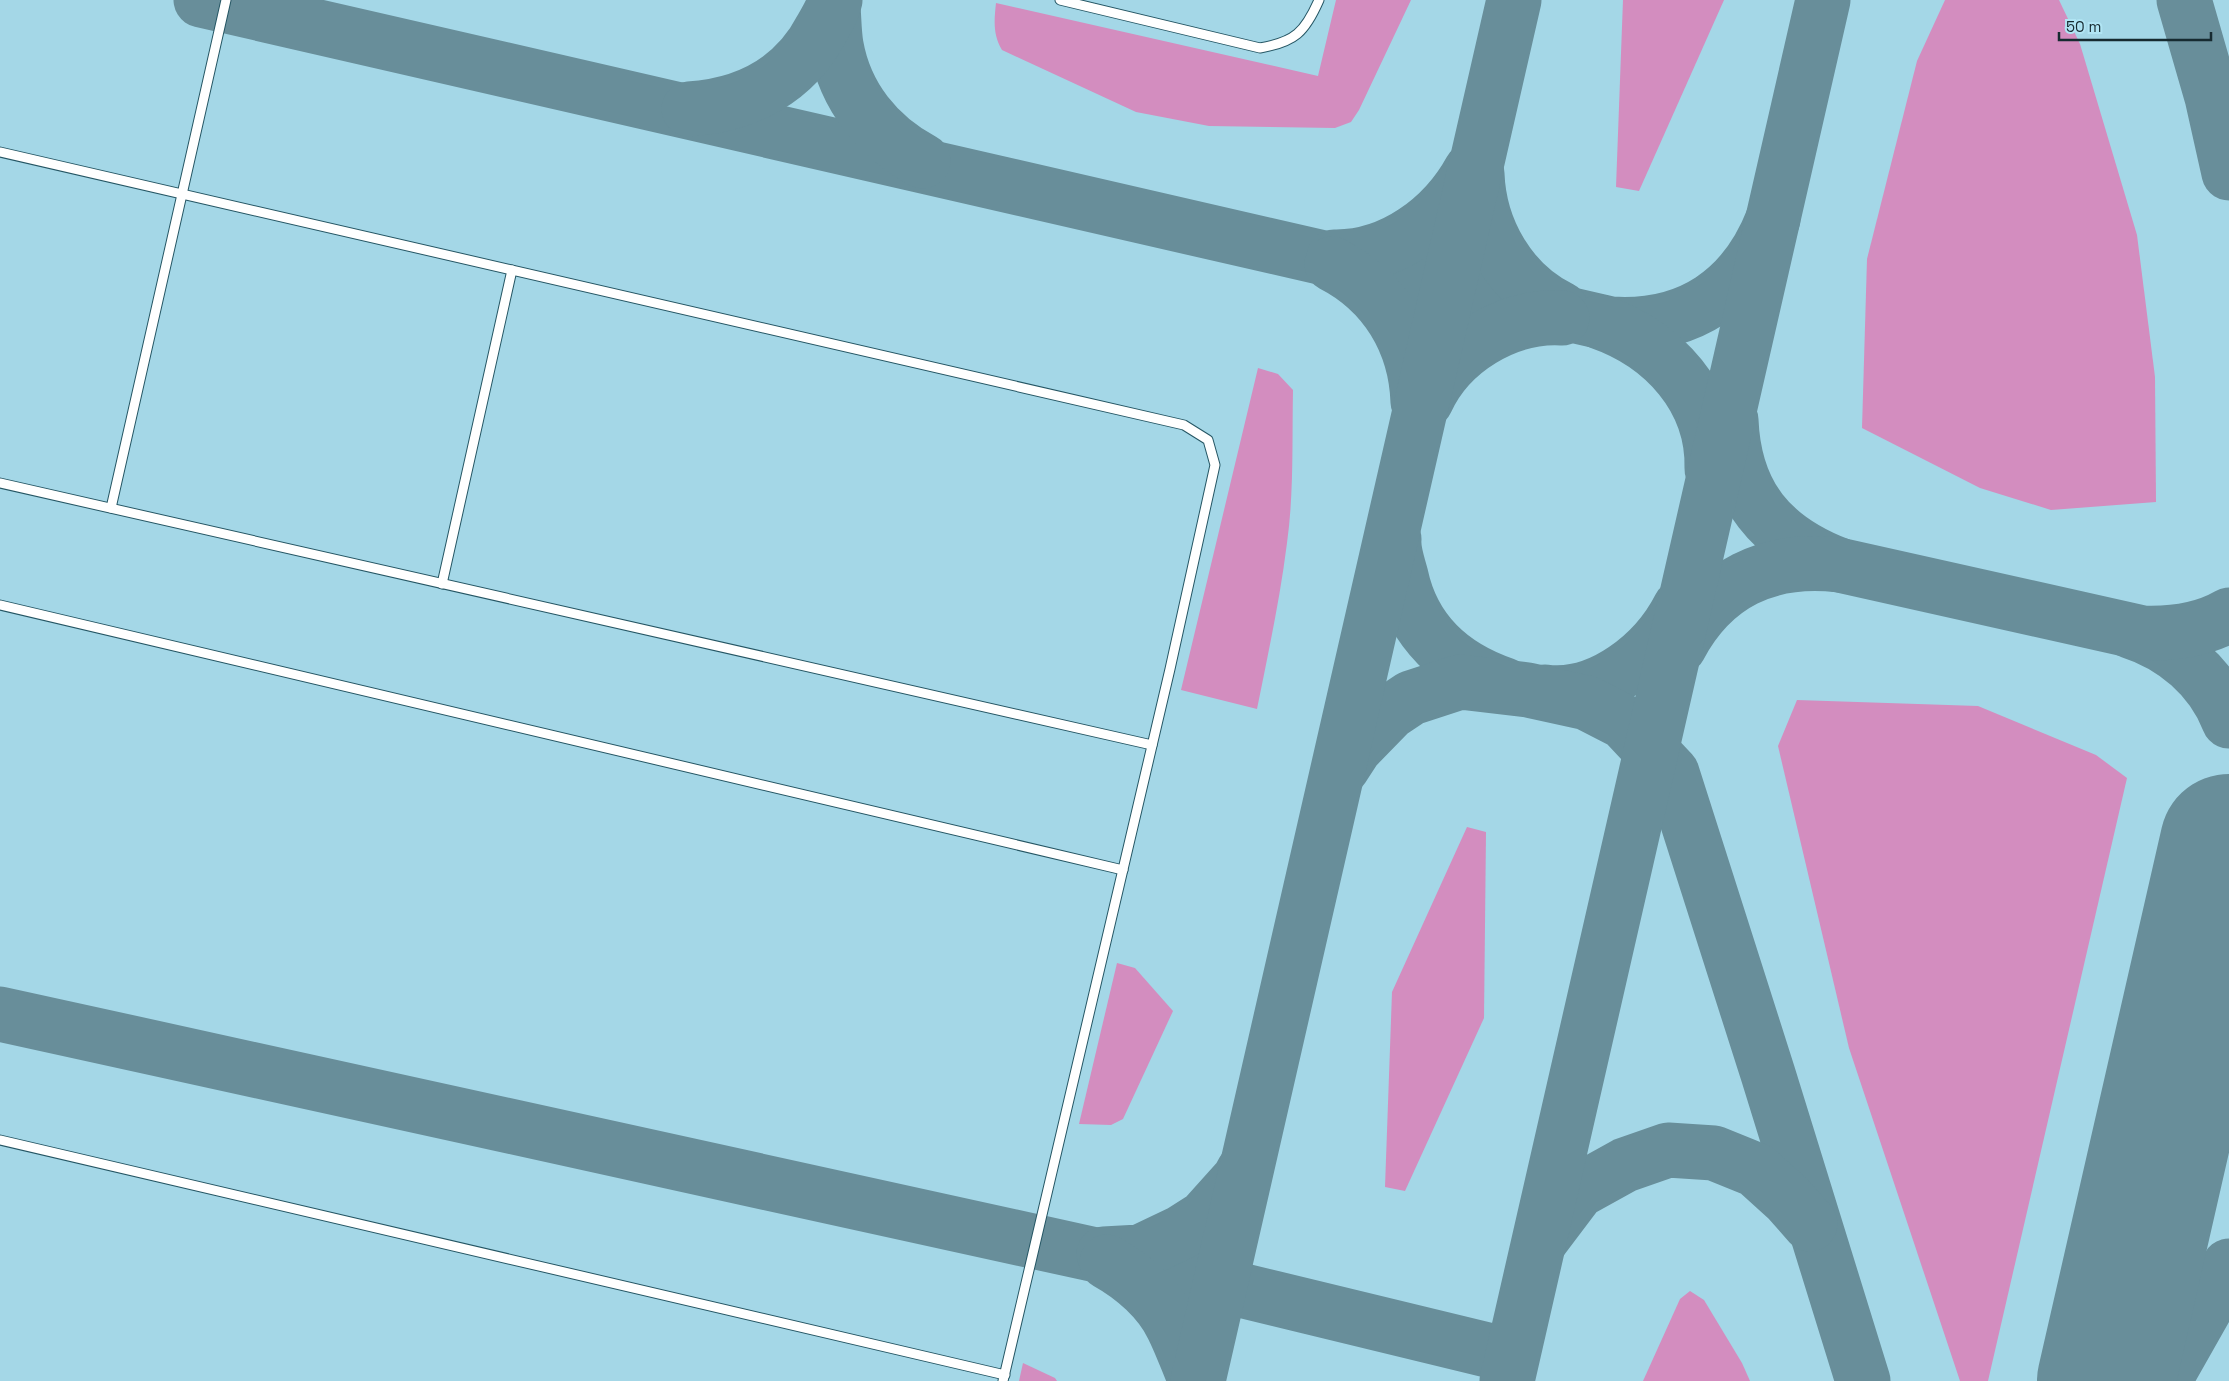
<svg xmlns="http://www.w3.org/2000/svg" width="2229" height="1381" viewBox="0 0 2229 1381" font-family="'Space Grotesk',sans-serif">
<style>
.green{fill:#d38dbf}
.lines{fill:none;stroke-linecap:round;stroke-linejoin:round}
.taxiway{stroke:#688e9a;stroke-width:55}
.runway{stroke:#688e9a;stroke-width:138}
.service-casing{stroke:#255664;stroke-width:11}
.service{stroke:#fff;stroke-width:9}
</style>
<rect width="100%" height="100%" fill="#a4d7e7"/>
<!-- green -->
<g class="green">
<path d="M1336,0H1411L1359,110L1351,122L1335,128L1209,126L1136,112L1002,50C993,35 994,21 996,3L1318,76Z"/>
<path d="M1623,0H1724L1639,191L1616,187Z"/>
<path d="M1945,0H2059L2080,44L2137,235L2155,377L2156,502L2051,510L1980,488L1862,428L1867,259L1917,61Z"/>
<path d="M1258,368L1278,374L1293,390C1292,441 1294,493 1287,543C1280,599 1268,654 1257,709L1181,690Z"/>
<path d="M1797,700L1978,706L2096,755L2127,778L1988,1381H1960L1849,1048L1778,746Z"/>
<path d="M1467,827L1486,832L1484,1018L1405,1191L1385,1187L1392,992Z"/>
<path d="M1117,963L1135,968L1173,1011L1123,1119L1111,1125L1079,1124Z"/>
<path d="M1690,1291L1704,1300L1742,1363L1750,1381H1643L1680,1299Z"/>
<path d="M1023,1363L1055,1378L1057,1381H1019Z"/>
</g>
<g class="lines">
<!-- taxiway -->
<g class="taxiway">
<path d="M201,0L1611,324C1689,329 1745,291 1773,219"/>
<path d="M2184,0L2212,97L2229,173"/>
<path d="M833,7C834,19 834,33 836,45C845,97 878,137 923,161"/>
<path d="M689,109C747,105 795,80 822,28C827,19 833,10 835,0"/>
<path d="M1477,174C1479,230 1510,284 1561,309"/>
<path d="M1334,257C1392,258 1444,219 1471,170"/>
<path d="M1332,264C1385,291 1416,342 1418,402"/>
<path d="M1600,322C1663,344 1714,398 1712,469"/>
<path d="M1426,401C1449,350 1507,315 1562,318"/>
<path d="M1731,420C1734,495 1771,539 1839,565"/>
<path d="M1394,539C1393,552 1398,564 1401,576C1413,632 1452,667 1505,685"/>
<path d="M2130,631C2174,645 2212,677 2229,721"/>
<path d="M1679,647C1713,583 1768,557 1839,565L2143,633C2172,634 2203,630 2229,615"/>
<path d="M1545,692C1601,699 1656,654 1680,607"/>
<path d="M1342,768L1355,748L1390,712L1411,698L1460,682L1528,690L1587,703L1624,722L1672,773L1768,1074L1863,1381"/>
<path d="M0,1014L1096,1255L1512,1356"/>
<path d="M1541,1240L1578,1191L1625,1165L1668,1150L1714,1153L1756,1170L1788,1199L1810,1224"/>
<path d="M1104,1254L1140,1252L1182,1232L1204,1218L1239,1179L1244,1170"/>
<path d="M1107,1262C1134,1277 1160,1300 1173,1327C1182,1345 1188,1363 1196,1381"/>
<path d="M1198,1381L1514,0"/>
<path d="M1507,1381L1823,0"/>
<path d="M2164,1381L2229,1266"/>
</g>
<!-- runway -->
<path class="runway" d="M2106,1381L2229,843"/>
<!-- service casing -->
<g class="service-casing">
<g id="service">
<path d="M1060,0L1260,48C1295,42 1305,32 1319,0"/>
<path d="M0,152L1184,425L1208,440L1215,465L1170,669L1003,1381"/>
<path d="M0,483L1152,745"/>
<path d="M111,508L226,0"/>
<path d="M442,584L512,270"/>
<path d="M0,605L1123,870"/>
<path d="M0,1140L1005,1375"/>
</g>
</g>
<!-- service -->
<use href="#service" class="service"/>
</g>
<!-- scale -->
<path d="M2059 32v8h152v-8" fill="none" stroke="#162a30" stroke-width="2.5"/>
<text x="2066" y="32" font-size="15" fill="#162a30" stroke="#b1e5f4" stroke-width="4" paint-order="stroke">50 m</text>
</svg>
